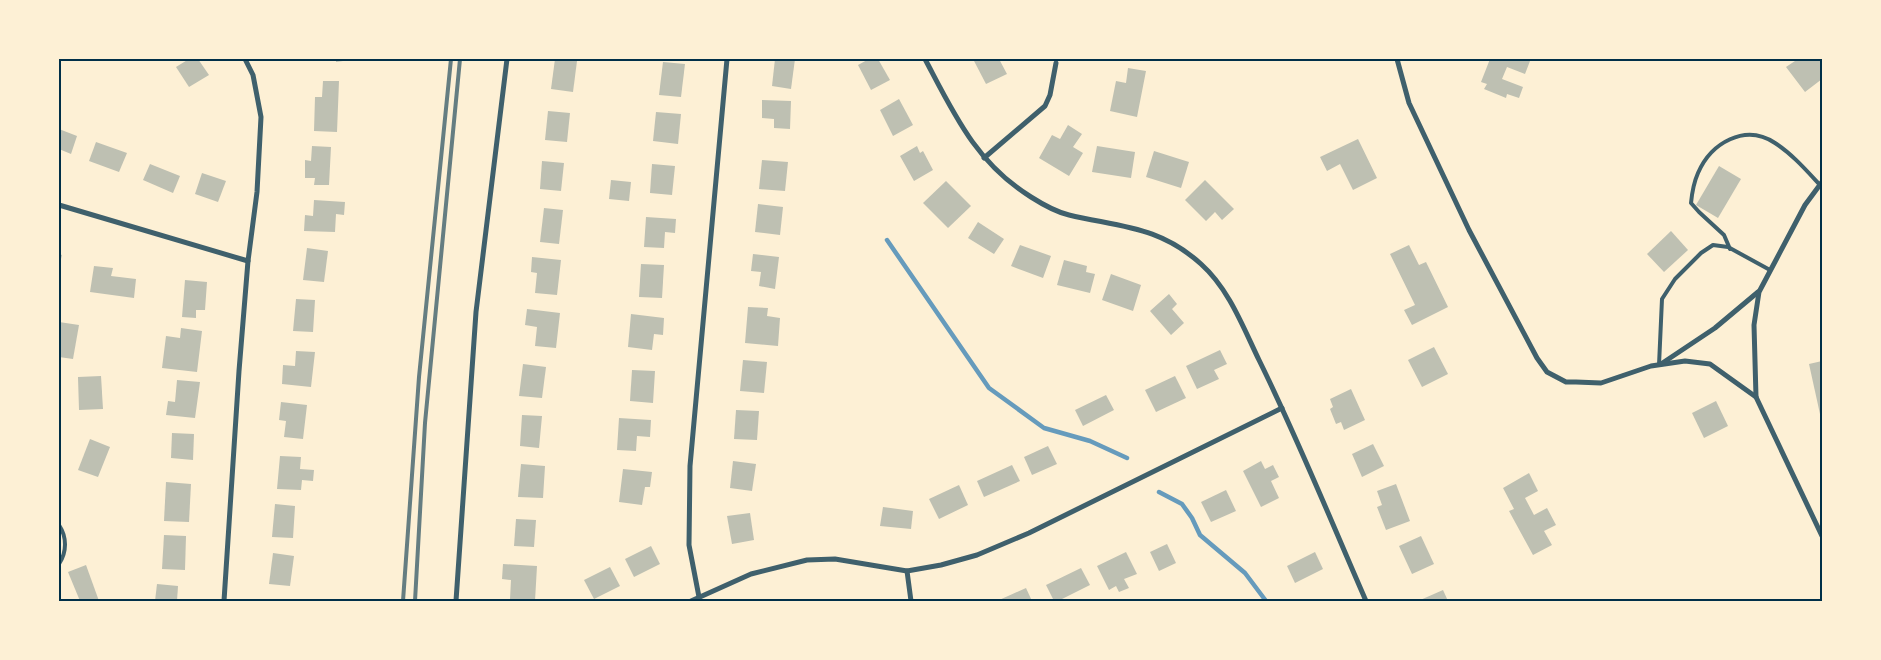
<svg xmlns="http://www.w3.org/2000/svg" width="1881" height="660" viewBox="0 0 1881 660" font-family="'Archivo Narrow',sans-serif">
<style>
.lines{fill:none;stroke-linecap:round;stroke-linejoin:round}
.stream{stroke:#669bbc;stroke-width:4.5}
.building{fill:#bec0b2}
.service{stroke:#3f606c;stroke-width:4}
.minor{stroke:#3f606c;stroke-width:5}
.rail{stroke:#657d81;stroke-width:4}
.neatline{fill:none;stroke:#003049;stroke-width:2}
</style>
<rect width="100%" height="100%" fill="#fdf0d5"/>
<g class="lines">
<!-- stream -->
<g class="stream">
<path d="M887,240L989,388L1044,428L1090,441L1127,458"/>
<path d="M1159,492L1182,504L1192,518L1200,535L1245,573L1266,601"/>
</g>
</g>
<!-- building -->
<g class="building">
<path d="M189,59H198L209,75L189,87L176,67Z"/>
<path d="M336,59H350V60L336,62Z"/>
<path d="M555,59L577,61L573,92L551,89Z"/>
<path d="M775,59H795L791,89L772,86Z"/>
<path d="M869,59H878L890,80L871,90L858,65Z"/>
<path d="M973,59H999L1007,74L986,84Z"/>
<path d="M1490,59H1526L1530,61L1525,74L1507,67L1502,79L1523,87L1519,98L1507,94L1506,98L1484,89L1487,84L1481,82Z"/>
<path d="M1798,59L1806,60L1822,59V79L1805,92L1786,67Z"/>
<path d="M663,62L685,64L681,97L659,95Z"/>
<path d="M1128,68L1146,71L1137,117L1110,111L1116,81L1126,83Z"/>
<path d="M323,81H339L337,132L314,131L315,97H322Z"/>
<path d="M899,99L913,125L893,136L880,110Z"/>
<path d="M762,100L791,101L790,129L774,128V119L762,118Z"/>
<path d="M548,111L570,113L567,142L545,140Z"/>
<path d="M656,112L681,114L678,144L653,141Z"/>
<path d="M1068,125L1082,134L1073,147L1083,153L1069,176L1039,158L1052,135L1060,139Z"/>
<path d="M59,129L77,136L71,154L59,149Z"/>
<path d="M1358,139L1377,178L1353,190L1340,164L1327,171L1320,157Z"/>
<path d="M96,142L127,153L119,172L89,161Z"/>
<path d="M312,146L331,147L329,185H314L315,178H305V160L311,161Z"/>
<path d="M917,146L920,153L923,151L933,170L914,181L900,156Z"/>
<path d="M1097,146L1135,152L1131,178L1092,172Z"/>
<path d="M1154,151L1189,162L1181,188L1146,177Z"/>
<path d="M762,160L788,162L785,191L759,189Z"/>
<path d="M542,161L564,163L561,191L540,189Z"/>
<path d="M150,164L180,176L173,193L143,180Z"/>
<path d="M652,164L675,166L672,195L650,193Z"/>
<path d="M1719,166L1741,179L1718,218L1696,205Z"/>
<path d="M202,173L226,181L218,202L195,194Z"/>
<path d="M611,180L631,182L629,201L609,199Z"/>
<path d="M1205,180L1234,209L1222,220L1215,212L1206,221L1185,200Z"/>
<path d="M946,181L971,206L948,228L923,203Z"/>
<path d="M314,200L345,202L344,215L336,214L335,232L304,231L305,215L313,216Z"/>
<path d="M758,204L783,207L780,235L755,232Z"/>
<path d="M544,208L563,210L559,244L540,242Z"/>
<path d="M646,217L676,219L675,233L665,232L664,248L644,247Z"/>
<path d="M978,222L1004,239L994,254L968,238Z"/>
<path d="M1671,231L1688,250L1664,272L1647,254Z"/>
<path d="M1020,245L1051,256L1043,278L1011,266Z"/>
<path d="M1409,245L1419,265L1426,262L1448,307L1412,325L1404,310L1415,305L1390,254Z"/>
<path d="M307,248L328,251L324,282L303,280Z"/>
<path d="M59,254L62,255L59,267Z"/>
<path d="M753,254L779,257L775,289L759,286L761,272L751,271Z"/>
<path d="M532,257L561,260L557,295L535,293L537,273L531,272Z"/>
<path d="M1064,260L1087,266L1086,272L1095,274L1090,293L1057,285Z"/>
<path d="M641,264L664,265L662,298L639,297Z"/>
<path d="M94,266L113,268L111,276L136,279L134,298L90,292Z"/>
<path d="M1111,274L1141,285L1133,311L1102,300Z"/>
<path d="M185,280L207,282L205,310H196V318L182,317Z"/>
<path d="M1169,294L1177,304L1172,309L1184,323L1171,335L1150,311Z"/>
<path d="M296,299L315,300L313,332L293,331Z"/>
<path d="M748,307L768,308L767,316L780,318L778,346L745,343Z"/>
<path d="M527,309L560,313L556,348L535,346L537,327L525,325Z"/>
<path d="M631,314L664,318L663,335L654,334L652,350L628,347Z"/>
<path d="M59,322L79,325L73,359L59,357Z"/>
<path d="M181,328L202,331L197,372L162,368L166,336L180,338Z"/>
<path d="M1434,347L1448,374L1422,387L1408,360Z"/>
<path d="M1220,350L1227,364L1214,370L1219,379L1197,389L1186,366Z"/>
<path d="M296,351L315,352L311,387L282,384L283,365L295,366Z"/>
<path d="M743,360L767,362L764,393L740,391Z"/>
<path d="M1822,361V413L1820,414L1809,364Z"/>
<path d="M523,364L546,367L542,398L519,396Z"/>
<path d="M632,370L655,371L653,403L630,401Z"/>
<path d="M101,376L103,409L79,410L78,377Z"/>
<path d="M1175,376L1186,398L1156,412L1145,390Z"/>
<path d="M177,380L200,382L195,418L166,415L168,401L175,402Z"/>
<path d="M1351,389L1365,420L1344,430L1341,422L1336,424L1330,409L1333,407L1330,399Z"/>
<path d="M1106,395L1114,410L1083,426L1075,410Z"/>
<path d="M1716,401L1728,426L1704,438L1692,413Z"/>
<path d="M281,402L307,405L303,439L284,437L286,421L279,420Z"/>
<path d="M736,410L759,411L757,440L734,439Z"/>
<path d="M522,415L542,416L539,448L520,446Z"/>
<path d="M619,418L651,420L650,437L637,436L636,451L617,450Z"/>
<path d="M172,433L194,434L193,460L171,458Z"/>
<path d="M90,439L110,447L98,477L78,470Z"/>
<path d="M1373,444L1384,466L1362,477L1352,454Z"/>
<path d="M1048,446L1057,464L1032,475L1024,457Z"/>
<path d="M280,456L301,457L300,469L314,470L313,481L302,480L301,490L277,489Z"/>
<path d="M733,461L756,464L752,491L730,488Z"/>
<path d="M1261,461L1265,469L1273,465L1279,477L1271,481L1279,498L1261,507L1243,471Z"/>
<path d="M521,464L545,466L543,498L518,497Z"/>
<path d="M1012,465L1020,481L984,497L977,481Z"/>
<path d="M623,469L652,472L650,487H645L642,505L619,502Z"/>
<path d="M1529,473L1538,491L1525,498L1534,515L1547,508L1556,525L1544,531L1552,545L1533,555L1509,511L1514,509L1503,488Z"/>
<path d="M166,482L191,484L189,522L164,521Z"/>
<path d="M1396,484L1410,521L1386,530L1377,507L1382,505L1377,491Z"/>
<path d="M959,485L968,505L939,519L929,499Z"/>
<path d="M1226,490L1236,511L1211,522L1201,502Z"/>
<path d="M275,504L295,506L293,538L272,537Z"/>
<path d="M883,507L913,511L911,529L880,526Z"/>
<path d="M750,513L754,540L732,544L727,516Z"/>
<path d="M516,519L536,520L534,547L514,546Z"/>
<path d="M164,535L186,536L185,570L162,569Z"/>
<path d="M1421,536L1434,564L1412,574L1399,546Z"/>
<path d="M1167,544L1176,563L1159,571L1150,552Z"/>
<path d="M651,546L660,564L634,577L625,559Z"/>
<path d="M1126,552L1137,574L1124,579L1129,588L1119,592L1116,586L1109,590L1097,566Z"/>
<path d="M1315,552L1323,569L1295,583L1287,566Z"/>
<path d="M273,553L294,556L290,586L269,584Z"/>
<path d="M503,564L537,566L535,601L510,599L511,580L502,579Z"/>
<path d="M86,565L99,601H80L68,572Z"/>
<path d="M610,567L620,586L594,599L584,580Z"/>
<path d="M1081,568L1090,585L1058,601H1054L1046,585Z"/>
<path d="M157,584L178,586L177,601H155Z"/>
<path d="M1026,588L1032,601H997Z"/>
<path d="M1443,590L1448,601H1418Z"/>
</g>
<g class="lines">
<!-- service -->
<g class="service">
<path d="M1730,249L1724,235L1699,212L1691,203C1692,193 1694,182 1698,173C1711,143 1745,123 1775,143C1792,154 1806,170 1820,185"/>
<path d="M1659,365L1662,299L1675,279L1701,253L1713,245L1728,247L1770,270"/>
<path d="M59,525C67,537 67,552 59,564"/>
</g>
<!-- minor -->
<g class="minor">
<path d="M925,59C954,114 976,163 1031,197C1042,204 1056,212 1069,215C1120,227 1159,226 1201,264C1229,289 1243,327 1259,360C1298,439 1331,521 1366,601"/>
<path d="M1397,59L1409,103L1469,230L1537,358L1547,372L1566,382H1576L1601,383L1651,366L1685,361L1710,364L1756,397"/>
<path d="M984,158L1045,106L1050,95L1056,63"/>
<path d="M1822,182L1805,205L1759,292L1754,325L1756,397L1822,536"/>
<path d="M59,205L248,261"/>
<path d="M1661,364L1715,328L1758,292"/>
<path d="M907,571L911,601"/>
<path d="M699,597L689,545L690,466L727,59"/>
<path d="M224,601L239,371L248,261L257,192L261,117L253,75L245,59"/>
<path d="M456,601L476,312L507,59"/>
<path d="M691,601L751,574L807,560L835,559L907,571L941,565L977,555L1029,533L1282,408"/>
</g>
<!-- rail -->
<g class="rail">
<path d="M403,601L419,377L451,59"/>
<path d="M415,601L425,423L460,59"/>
</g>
</g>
<!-- border -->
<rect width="1881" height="660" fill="none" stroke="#fdf0d5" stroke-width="120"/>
<rect x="60" y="60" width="1761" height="540" class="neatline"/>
</svg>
